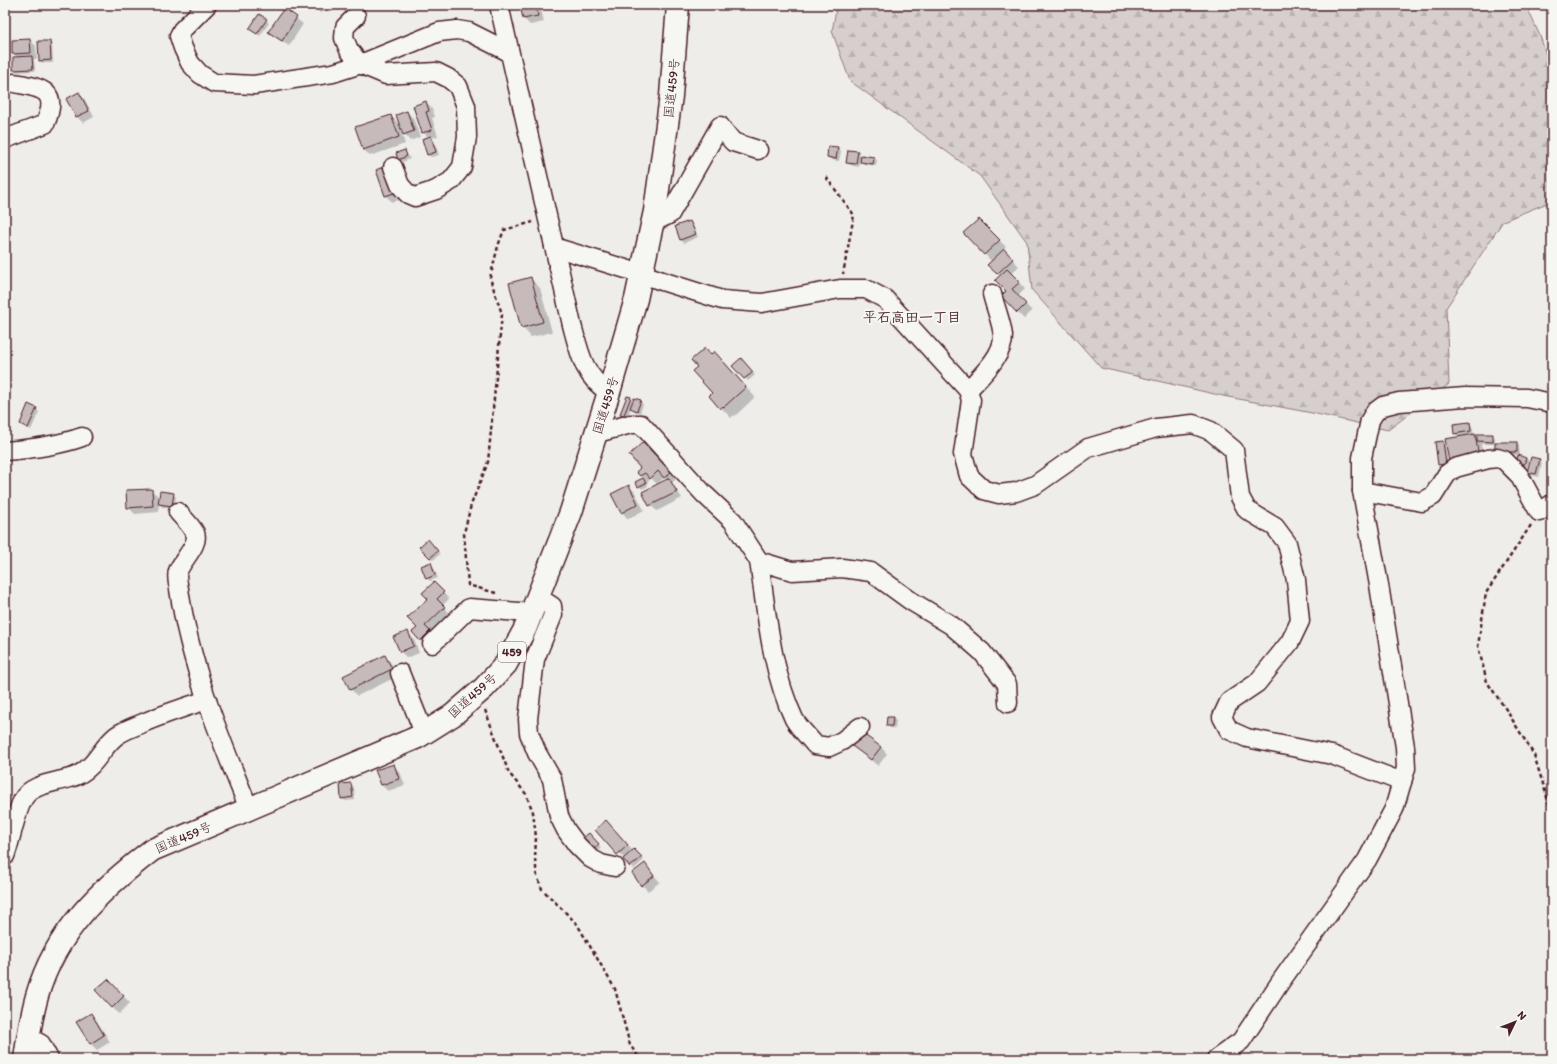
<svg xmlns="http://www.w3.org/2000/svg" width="1557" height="1064" viewBox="0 0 1557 1064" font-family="Itim,'Klee One',sans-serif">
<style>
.forest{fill:url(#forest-firs);stroke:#90777c}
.shadow{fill:#0003}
.building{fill:#c6babb;stroke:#4a1f2b}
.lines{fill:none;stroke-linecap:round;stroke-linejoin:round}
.minor-casing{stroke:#4a1f2b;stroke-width:21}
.highway-casing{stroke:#4a1f2b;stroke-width:25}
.path{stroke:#4a1f2b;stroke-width:2.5;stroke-dasharray:4 3;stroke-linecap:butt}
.minor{stroke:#f6f6f2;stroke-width:18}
.highway{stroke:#f6f6f2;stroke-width:22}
.labels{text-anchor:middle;stroke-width:4;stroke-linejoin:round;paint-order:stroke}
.shield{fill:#f6f6f2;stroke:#7e6067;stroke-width:1}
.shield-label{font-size:12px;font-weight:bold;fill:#4a1f2b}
.street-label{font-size:13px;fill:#4a1f2b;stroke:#f6f6f2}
.neighbourhood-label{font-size:14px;font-weight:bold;fill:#4a1f2b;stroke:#f6f6f2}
</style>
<defs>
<pattern id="forest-firs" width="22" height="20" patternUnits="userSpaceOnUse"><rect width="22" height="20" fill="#d7cfce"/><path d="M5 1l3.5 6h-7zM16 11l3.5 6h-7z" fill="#bab1b1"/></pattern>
</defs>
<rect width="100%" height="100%" fill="#efedea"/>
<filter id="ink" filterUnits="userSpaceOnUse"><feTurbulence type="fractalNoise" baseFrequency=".025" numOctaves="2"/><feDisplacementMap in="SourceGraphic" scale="8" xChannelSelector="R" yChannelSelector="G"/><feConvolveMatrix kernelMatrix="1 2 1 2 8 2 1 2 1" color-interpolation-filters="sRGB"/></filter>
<g filter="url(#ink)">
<!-- forest -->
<path class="forest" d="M837,5H1526L1540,36L1552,72V201L1503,221L1446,308L1449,384L1388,430L1312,413L1223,396L1101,368L1032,290L1027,242L980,176L850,81L832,31Z"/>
<!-- shadow -->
<g class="shadow">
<path d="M183,5H196L195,9Z"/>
<path d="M307,5H333L334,8L320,13L314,6L309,7Z"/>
<path d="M340,5H375L350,17Z"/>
<path d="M521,5H540L544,22L530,25L524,19Z"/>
<path d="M284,9L303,24L289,46L276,38L269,31Z"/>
<path d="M266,20L269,23L260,36L253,31Z"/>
<path d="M30,40L36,46L37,59H34L35,71L17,72L14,69L18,58L13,53Z"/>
<path d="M49,42L52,44L53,63H43L40,60Z"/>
<path d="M79,93L85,100L94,117L83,123L77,117L67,99Z"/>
<path d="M426,102L432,109L435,117L432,118L438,136L431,138L434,140L439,155L431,157L428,155L429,138L423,132Z"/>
<path d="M407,112L413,118L420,137L410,141L404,134Z"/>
<path d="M391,116L398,123L405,144L370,156L363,149Z"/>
<path d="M838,148L841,151L839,161L831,160L828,157Z"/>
<path d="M405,151L410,159L402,162L399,159Z"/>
<path d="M858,152L861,156L874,158L877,160L876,166L864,164L860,160L859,167L850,165L847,162Z"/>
<path d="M377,170L391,174L400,200L392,202L386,196Z"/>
<path d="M979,220L1006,247L1003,250L1019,266L1011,274L1025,289L1018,296L1032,311L1024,319L1002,297L1008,292L1000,276L989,265L992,262L965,233Z"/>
<path d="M690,222L693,225L698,237L684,243L681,240L676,227Z"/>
<path d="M530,278L540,288L552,332L531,337L522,327Z"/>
<path d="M711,356L724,362L755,397L735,416L734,415L731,418L710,396L713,393L698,367Z"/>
<path d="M741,360L755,375L748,381L734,366Z"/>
<path d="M630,398L634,402L640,401L643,404L640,413L635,411L631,407L627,418L621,414Z"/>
<path d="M36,409L39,412L31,430L24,427L21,424Z"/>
<path d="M1469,423L1472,426L1474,435L1478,439L1492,435L1495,438V443H1517L1519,446L1520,455L1499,454L1496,444H1481L1484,463L1455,433Z"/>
<path d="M1442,442L1445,445L1448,467H1442L1439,465Z"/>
<path d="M649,450L676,479L672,483L682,498L657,511L650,505L668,480L665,477L657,484L651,478L647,483L648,486L642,489L637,483L644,479L637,472L642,468Z"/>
<path d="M1526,458L1529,461L1527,467L1520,466L1517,463Z"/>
<path d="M1539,460L1542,463L1539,477L1531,475L1528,472Z"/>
<path d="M628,486L635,492L644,510L628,519L622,512Z"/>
<path d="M151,490L158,496L159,512L135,514L128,507Z"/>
<path d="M173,494L176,497L174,508L162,507L160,504Z"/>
<path d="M431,544L440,554L433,560L430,558Z"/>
<path d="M430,563L433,566L438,578L430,581L427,578Z"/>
<path d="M434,583L449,599L443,605L450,614L430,633L435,638L427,647L413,632L418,628Z"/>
<path d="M407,633L414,639L419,653L407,658L401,652Z"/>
<path d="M385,657L391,663L398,676L357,696L351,689Z"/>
<path d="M893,718L896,721L895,729L890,728L887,725Z"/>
<path d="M854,746L881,747L887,754L878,766Z"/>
<path d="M393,765L400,772L405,785L388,791L381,785L377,771Z"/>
<path d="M351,784L354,787L355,800L345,801L342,798Z"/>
<path d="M612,828L633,851L634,850L644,860L634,869L597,830Z"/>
<path d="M589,834L601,848L595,853L593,850Z"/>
<path d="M645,865L660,882L648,891L642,885Z"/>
<path d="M114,986L130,1003L119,1014L112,1007Z"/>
<path d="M90,1014L97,1021L110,1042L97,1050L91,1044Z"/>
</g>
<!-- building -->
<g class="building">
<path d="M520,5H536L538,16L523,19Z"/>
<path d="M284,8L297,17L282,41L268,32Z"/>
<path d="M259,14L267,19L257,34L249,29Z"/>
<path d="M30,39L31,53L12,54V40Z"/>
<path d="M38,41H50L51,60L39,61Z"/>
<path d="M32,56L33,69L13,70V57Z"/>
<path d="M79,92L89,111L76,117L66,99Z"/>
<path d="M426,101L429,111L426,112L432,130L422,133L413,106Z"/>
<path d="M407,111L414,131L403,135L396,115Z"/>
<path d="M391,115L399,137L363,150L355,127Z"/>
<path d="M431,136L436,152L427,155L422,139Z"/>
<path d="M828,146L838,147L836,159L827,157Z"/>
<path d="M405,150L407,156L398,160L396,153Z"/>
<path d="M848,150L858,151L856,164L846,163Z"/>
<path d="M861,155L874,157L873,164L860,162Z"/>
<path d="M385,166L394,193L385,196L376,170Z"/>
<path d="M979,219L1000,240L984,255L963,233Z"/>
<path d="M690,221L696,234L680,240L675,226Z"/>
<path d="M1004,249L1013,259L997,274L987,265Z"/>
<path d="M1007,269L1020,282L1012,289L1026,304L1017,313L1001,296L1006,291L995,280Z"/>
<path d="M531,277L543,322L521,328L509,283Z"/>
<path d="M705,348L711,355L714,351L746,387L724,407L723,406L720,409L709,396L712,393L692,371L697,367L691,360Z"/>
<path d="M741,358L753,372L744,379L732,366Z"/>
<path d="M627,396L631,397L624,415L620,414Z"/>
<path d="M634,398L641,400L637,411L630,408Z"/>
<path d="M28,404L37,408L28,428L20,424Z"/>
<path d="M1470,422L1471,431L1454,434L1453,424Z"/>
<path d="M1475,434L1479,457L1449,462L1445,439Z"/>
<path d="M1477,434H1493V442L1477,441Z"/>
<path d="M1443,441L1446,464L1438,465L1435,442Z"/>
<path d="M643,442L671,472L664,478L658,471L650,479L645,473L640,476L636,472L640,468L629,455Z"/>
<rect x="1495" y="442" width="22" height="10"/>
<path d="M1518,455L1526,458L1524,465L1516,463Z"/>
<path d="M1531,457L1540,459L1536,474L1527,472Z"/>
<path d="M643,478L646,483L638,487L635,482Z"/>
<path d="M669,478L677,492L649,506L642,492Z"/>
<path d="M629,485L638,504L621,513L611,494Z"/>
<path d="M152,489L153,506L127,508L126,490Z"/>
<path d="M160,491L174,493L172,506L158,504Z"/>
<path d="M428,539L438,551L430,558L419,547Z"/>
<path d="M431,562L435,575L426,579L421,566Z"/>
<path d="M434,582L444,592L437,599L445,607L425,626L430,631L420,641L412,632L417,628L407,618L428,599L422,593Z"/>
<path d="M408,631L414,646L400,652L393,637Z"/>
<path d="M385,655L392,669L350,690L343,676Z"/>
<path d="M887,717H893L892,726H886Z"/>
<path d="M862,733L881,747L871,760L852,746Z"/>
<path d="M394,764L399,779L381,785L375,770Z"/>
<path d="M351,783L353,797L341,799L340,784Z"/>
<path d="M606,820L628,845L617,855L595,830Z"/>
<path d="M589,833L599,844L592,851L582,839Z"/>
<path d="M634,849L642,857L630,867L623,859Z"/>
<path d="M645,863L654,876L641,886L632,873Z"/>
<path d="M108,979L124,996L112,1008L95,990Z"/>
<path d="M91,1013L104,1035L90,1044L76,1022Z"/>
</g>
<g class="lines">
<!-- minor casing -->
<g class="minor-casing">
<g id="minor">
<path d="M207,5L182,30L179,36L183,48L190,63L200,74L214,83L254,85L333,73L358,65L439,32L457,30L469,32L509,52"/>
<path d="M499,5L572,325C579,351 584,378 609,392"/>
<path d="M356,16L345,27L344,38L349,50L360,64L386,75L436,72L448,78L458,86L466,106L467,137L462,167L451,181L436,190L415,197L408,194L400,185L393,167"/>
<path d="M5,139L45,124C60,90 42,88 14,83"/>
<path d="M652,223L670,214L720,126L733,142L758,150"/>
<path d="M554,247L642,274L665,282L722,300L762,303L840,289H866L885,299L968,390L971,400L963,454L969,476L984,490L999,494L1016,492L1035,485L1088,448L1156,428L1193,424L1211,431L1234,450L1240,497L1247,510L1275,527L1287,543L1296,580L1300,621L1290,642L1257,683L1229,702L1222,717L1229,730L1247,738L1332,755L1402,782"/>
<path d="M968,390C980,377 1004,355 1003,336C1002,323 995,307 992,294"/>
<path d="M597,433L631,424H641L704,494L733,521L759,561L792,571L842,568L871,572L911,601L951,625L982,652L1007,684L1008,703"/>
<path d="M5,451C31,449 57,446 82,437"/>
<path d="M1362,491L1422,502L1433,496L1447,474L1455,468L1488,459L1497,458L1504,460L1519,475L1539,512L1552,504"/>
<path d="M178,512C183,518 191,525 195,533C200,544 182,560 178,571C176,576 178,584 179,589C190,666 220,738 249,809"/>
<path d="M759,561C767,615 771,670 794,719C799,728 809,737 815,745L829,747L842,741L860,727"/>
<path d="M538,597L552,606L553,615L535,659L528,719L529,733L537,753L552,779L559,816L566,830L577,845L590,858L601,864L615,867"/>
<path d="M432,644L469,608L532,613"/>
<path d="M400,673L424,733"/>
<path d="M5,856C11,841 17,803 27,794C38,782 64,782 78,775C96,766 101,748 116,736C124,730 134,727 143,723C164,714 185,707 207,700"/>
<path d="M28,1037L41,1044L49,1059"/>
<path d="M1216,1059L1241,1041L1281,981L1367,860L1394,809L1406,768L1405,747L1379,585L1362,491V458L1370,420L1375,412L1383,406L1399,402L1465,397L1527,398L1552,403"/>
</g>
</g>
<!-- highway casing -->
<g class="highway-casing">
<path id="highway" d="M25,1059C28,1038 31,1017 37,996C55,932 101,889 152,850L418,737L453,715L484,688L506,664L525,629L571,512L609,392L636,299L655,211L671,96L678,5"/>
</g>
<!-- path -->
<g class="path">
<path d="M826,177L854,215L843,274"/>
<path d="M1531,525L1486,593L1478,646L1487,682L1507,711L1534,755L1552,813"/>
<path d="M496,593L468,585L464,533L471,505L488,462L502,314L490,278L498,246L504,230L533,222"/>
<path d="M485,710L509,773L526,794L533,812L536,837L535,859L537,876L542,889L577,924L615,989L630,1045L640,1059"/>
</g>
<!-- minor -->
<use href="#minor" class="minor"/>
<!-- highway -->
<use href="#highway" class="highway"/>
</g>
</g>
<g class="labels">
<!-- shield labels -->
<rect class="shield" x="498" y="642" width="28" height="20" rx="3"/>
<g class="shield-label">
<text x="512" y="656">459</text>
</g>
<!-- street labels -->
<g class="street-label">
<text transform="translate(671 88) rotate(-84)" y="5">国道459号</text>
<text transform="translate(605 405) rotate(-73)" y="5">国道459号</text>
<text transform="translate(472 695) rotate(-42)" y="5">国道459号</text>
<text transform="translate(183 837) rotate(-23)" y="5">国道459号</text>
</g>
<!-- neighbourhood labels -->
<g class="neighbourhood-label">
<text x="912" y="322">平石高田一丁目</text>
</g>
</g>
<!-- margin -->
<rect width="1557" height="1064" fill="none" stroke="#f6f6f2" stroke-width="20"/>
<rect x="10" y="10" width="1537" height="1044" fill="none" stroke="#4a1f2b" stroke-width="1.5" filter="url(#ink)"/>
<!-- north arrow -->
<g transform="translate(1515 1022) rotate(47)" stroke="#f6f6f2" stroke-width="3" paint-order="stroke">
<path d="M0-3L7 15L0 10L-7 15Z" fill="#4a1f2b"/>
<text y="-6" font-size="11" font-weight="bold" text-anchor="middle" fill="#4a1f2b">N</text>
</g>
</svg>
